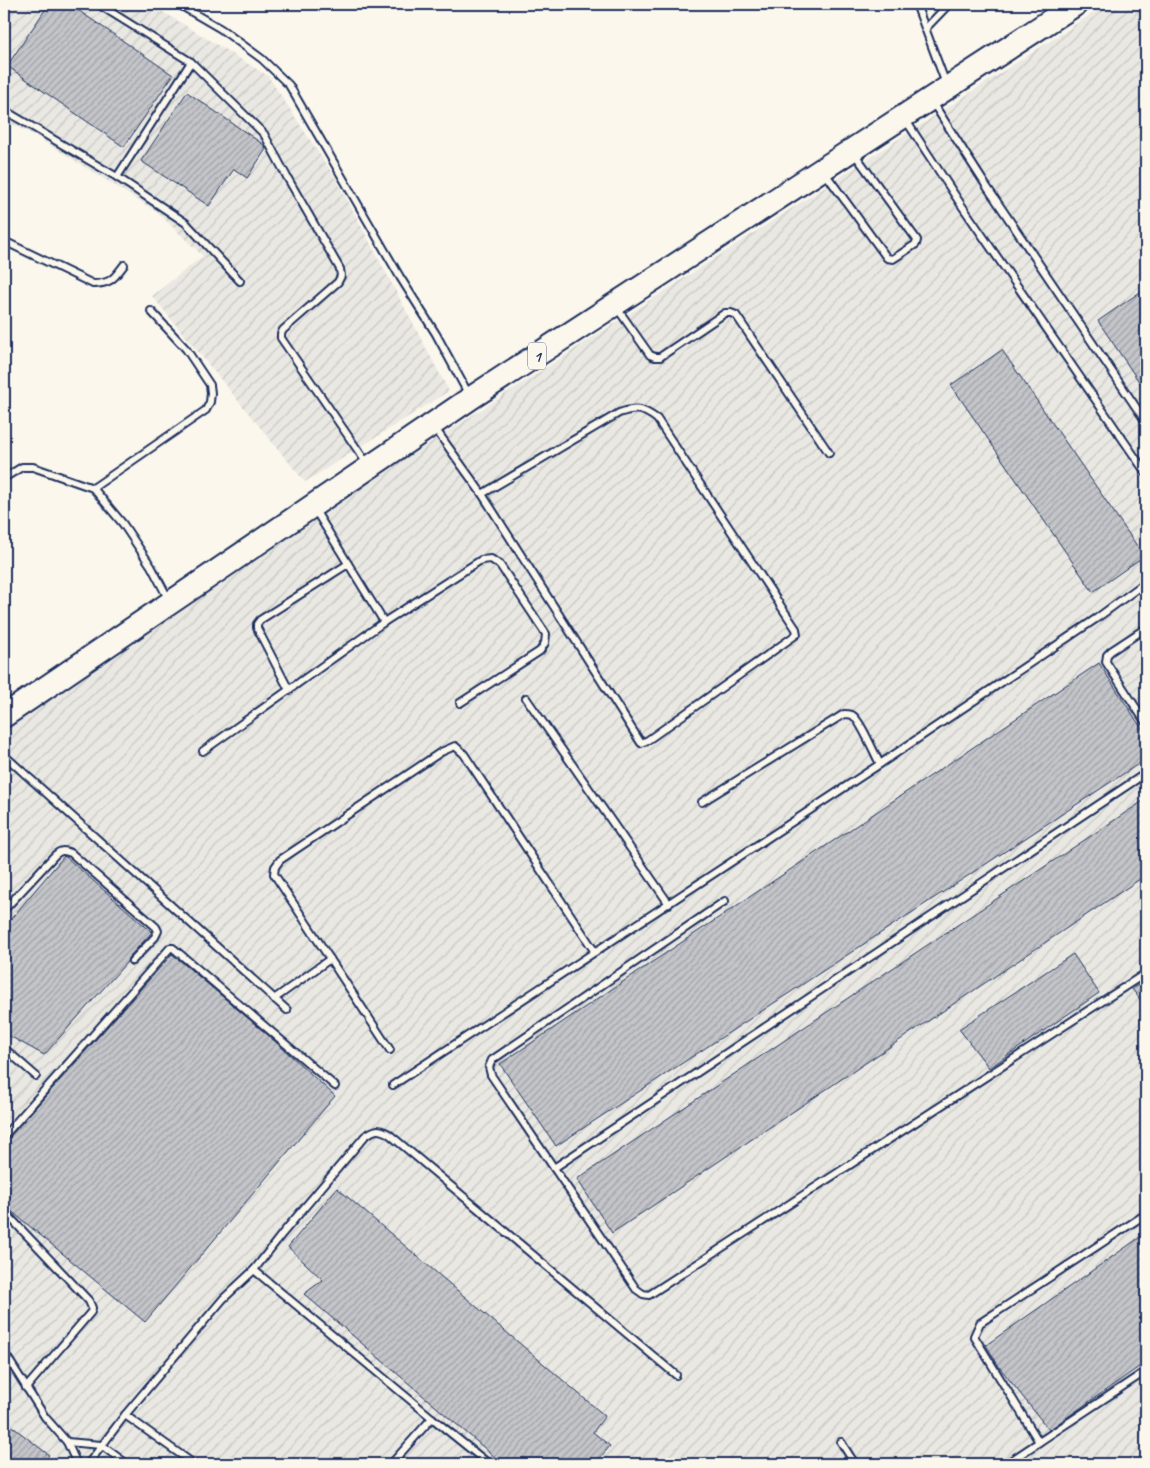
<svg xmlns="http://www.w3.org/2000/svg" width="1150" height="1468" viewBox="0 0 1150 1468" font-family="Caveat,sans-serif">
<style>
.industrial{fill:url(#industrial-furrows)}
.building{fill:url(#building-hatch);stroke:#1b2f5e}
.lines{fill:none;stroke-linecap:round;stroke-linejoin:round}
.lane-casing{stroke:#1b2f5e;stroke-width:10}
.highway-casing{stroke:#1b2f5e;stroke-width:26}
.lane{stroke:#fbf7ec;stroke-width:6}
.highway{stroke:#fbf7ec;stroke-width:22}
.labels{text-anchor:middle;stroke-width:4.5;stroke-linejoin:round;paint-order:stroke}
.shield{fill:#fbf7ec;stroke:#5e6b89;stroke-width:1}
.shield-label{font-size:16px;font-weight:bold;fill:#1b2f5e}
</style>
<defs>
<pattern id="industrial-furrows" width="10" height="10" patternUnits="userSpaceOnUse" patternTransform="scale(1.25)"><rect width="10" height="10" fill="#eae8e2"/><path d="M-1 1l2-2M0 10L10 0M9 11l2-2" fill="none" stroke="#c8c7c4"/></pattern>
<pattern id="building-hatch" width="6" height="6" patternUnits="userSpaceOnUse" patternTransform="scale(1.25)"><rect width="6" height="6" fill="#c3c5c9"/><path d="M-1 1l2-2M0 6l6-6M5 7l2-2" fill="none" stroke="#9ea0a6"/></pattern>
</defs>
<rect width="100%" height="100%" fill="#fbf7ec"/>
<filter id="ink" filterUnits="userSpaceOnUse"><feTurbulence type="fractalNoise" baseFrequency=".02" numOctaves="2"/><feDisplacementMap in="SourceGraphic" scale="10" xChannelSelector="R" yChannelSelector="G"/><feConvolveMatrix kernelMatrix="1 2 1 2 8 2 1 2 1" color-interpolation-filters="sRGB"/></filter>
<g filter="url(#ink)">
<!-- industrial -->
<g class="industrial">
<path d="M4,4H150L268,76L336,179L449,391L305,482L152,296L203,256L157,212L34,135L4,120Z"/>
<path d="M1107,4H1146V1464H4V719Z"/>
</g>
<!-- building -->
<g class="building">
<path d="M49,4H69L173,75L124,147L7,66Z"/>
<path d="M187,92L264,145L266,149L247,178L234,169L209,206L141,161Z"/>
<path d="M1146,288V392L1098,321Z"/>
<path d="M1002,350L1144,556L1093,592L951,385Z"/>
<path d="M1099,663L1146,735V759L556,1146L500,1064Z"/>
<path d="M1146,799V875L612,1233L577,1179Z"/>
<path d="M64,856L66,857L152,932L128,958L127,962L44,1055L4,1033V927Z"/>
<path d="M172,954L268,1035L335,1096L145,1322L4,1205V1143Z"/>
<path d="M1073,954L1099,993L989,1068L959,1029Z"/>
<path d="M1146,980V1007L1132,989Z"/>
<path d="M337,1188L605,1416L593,1432L610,1446L595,1464H503L304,1294L323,1280L288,1247Z"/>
<path d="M1146,1233V1362L1049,1430L1000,1368L986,1345Z"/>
<path d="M4,1420L49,1455L41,1464H20L4,1455Z"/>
</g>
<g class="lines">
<!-- lane casing -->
<g class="lane-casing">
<g id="lane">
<path d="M98,4L191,62L264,134L287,177L340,269L341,276L338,282L283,330L281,334V338L368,465"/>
<path d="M178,4L221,29L262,59L289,85L400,277L436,334L469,395"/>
<path d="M916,4L946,84"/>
<path d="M925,29L949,4"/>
<path d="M933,103L985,184L1146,422"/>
<path d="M4,110L117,177L186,223L240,281"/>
<path d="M905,119L960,203L1146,473"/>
<path d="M825,173L887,258L893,259L916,244L917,240L854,153"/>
<path d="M117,177L191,62"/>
<path d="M4,241L93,284C111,284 114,278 124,265"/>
<path d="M617,308L650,355L655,357H660L725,313H731L736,315L829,453"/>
<path d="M434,427L482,494L641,743L648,740L797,634L796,629L657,419C642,408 636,407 619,413L482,494"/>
<path d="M4,478L22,467H33L93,488L123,524L151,566L169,600"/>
<path d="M93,488L206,410L210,402L211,393L210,385L186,349L151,311"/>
<path d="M384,622L481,560L491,559L500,565L546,634L545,643L540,651L460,703"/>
<path d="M1146,628L1111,651L1107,655L1106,662L1146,723"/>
<path d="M289,690L257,628V624L260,620L348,564"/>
<path d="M4,698L11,707"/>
<path d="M526,698L669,904"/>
<path d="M203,751L384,622L315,510"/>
<path d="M4,755L287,1010"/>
<path d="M702,802L844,714C847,714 849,714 852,715C860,719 875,755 880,764"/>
<path d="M725,901L492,1060L489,1067L491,1075L636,1289L643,1294L649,1295L1146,973"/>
<path d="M4,910L54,856C60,850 63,850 71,853L156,927L158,931L155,937L132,961"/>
<path d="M274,999L330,959"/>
<path d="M4,1048L36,1076"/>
<path d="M390,1050L274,874L275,867L280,860L441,752L455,746L464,754L595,952"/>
<path d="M393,1085L880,764L1097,618L1146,582"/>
<path d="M4,1136L170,948H173L335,1086"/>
<path d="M554,1168L1146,773"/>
<path d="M4,1211L89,1301L92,1308L91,1312L26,1388"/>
<path d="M254,1270L432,1418"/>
<path d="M4,1352L45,1417L67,1442L101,1445L127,1464"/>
<path d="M125,1415L194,1464"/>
<path d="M67,1442L77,1464"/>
<path d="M841,1442L855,1464"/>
<path d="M1039,1442L974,1336L980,1323L1146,1214"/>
<path d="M4,1463L6,1464"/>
<path d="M88,1464L125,1415L223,1299L254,1270L282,1234L365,1136C375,1129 378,1128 389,1134L676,1375"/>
<path d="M391,1464L432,1418L489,1464"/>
<path d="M1006,1464L1146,1371"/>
</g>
</g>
<!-- highway casing -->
<g class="highway-casing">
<path id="highway" d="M4,716L471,398L1076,4"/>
</g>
<!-- lane -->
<use href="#lane" class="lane"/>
<!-- highway -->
<use href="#highway" class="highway"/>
</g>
</g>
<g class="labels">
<!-- shield labels -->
<rect class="shield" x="528" y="342.5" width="18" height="27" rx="4"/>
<g class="shield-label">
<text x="537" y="362">1</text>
</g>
</g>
<!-- margin -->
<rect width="1150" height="1468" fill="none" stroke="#fbf7ec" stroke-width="20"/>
<rect x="10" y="10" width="1130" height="1448" fill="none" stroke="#1b2f5e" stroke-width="2" filter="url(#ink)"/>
</svg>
